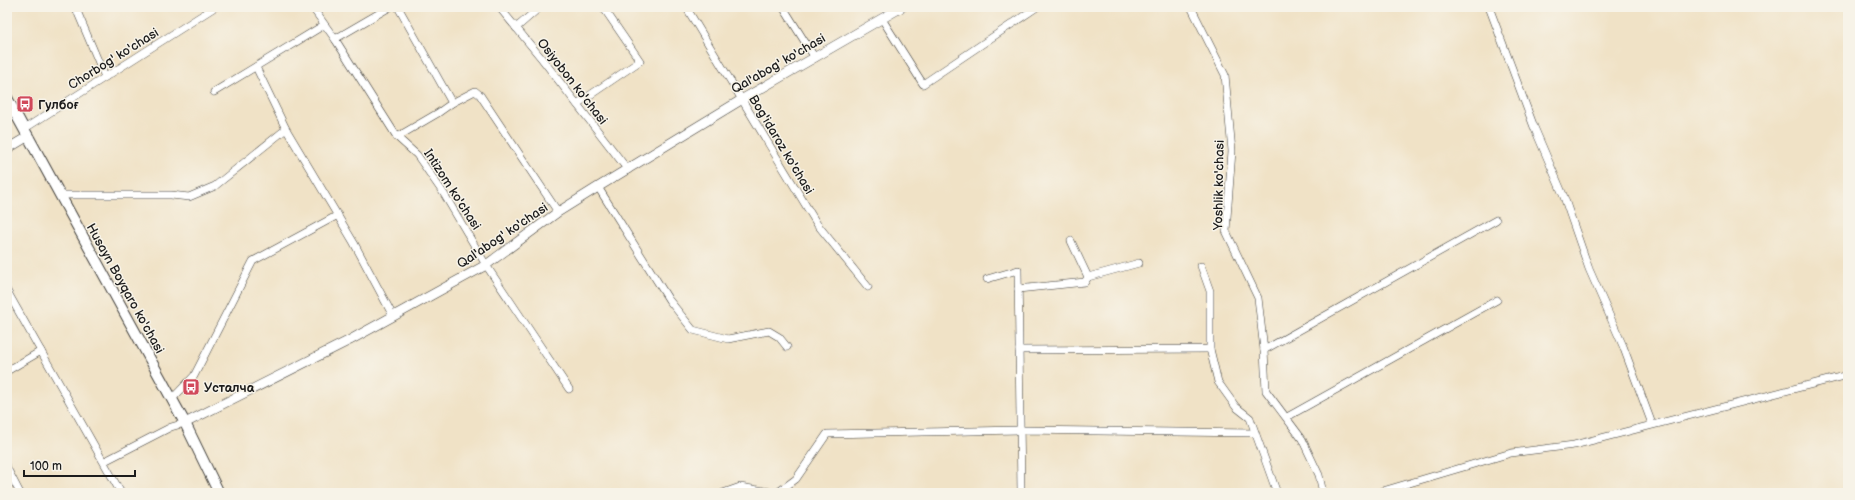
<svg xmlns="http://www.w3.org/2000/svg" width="1855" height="500" viewBox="0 0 1855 500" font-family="'Balsamiq Sans',sans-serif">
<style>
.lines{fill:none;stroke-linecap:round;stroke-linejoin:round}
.minor-casing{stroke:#3c3a36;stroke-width:8}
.tertiary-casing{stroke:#3c3a36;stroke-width:10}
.secondary-casing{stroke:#3c3a36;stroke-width:12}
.minor{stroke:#fff;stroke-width:7}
.tertiary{stroke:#fff;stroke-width:9}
.secondary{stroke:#fff;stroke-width:10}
.labels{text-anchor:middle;stroke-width:3;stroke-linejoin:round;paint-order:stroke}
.street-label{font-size:13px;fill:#1c1c1c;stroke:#f7f3e8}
.poi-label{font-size:13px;font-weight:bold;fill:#1c1c1c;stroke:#f7f3e8;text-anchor:start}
</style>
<rect width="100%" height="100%" fill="#f7f3e8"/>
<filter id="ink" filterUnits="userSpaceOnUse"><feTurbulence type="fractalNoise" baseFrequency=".025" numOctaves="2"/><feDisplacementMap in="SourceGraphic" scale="8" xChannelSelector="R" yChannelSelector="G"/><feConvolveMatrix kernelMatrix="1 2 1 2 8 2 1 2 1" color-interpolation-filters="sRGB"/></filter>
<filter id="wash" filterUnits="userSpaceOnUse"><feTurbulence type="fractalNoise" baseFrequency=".012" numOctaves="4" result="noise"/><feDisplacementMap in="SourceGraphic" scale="16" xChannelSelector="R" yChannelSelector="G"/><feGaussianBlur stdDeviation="0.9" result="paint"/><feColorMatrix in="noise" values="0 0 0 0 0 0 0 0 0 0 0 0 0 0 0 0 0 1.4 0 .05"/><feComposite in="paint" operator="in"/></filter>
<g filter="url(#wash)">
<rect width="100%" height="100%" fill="#f0e2c6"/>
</g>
<g filter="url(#ink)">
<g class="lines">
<!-- minor casing -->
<g class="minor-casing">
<g id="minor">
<path d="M77,7V11L105,77"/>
<path d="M312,7L335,39L397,137L417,155L444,194L486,265L569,389"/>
<path d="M499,7L542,59L628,170"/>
<path d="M686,7L817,224L868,287"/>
<path d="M783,7L815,58"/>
<path d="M1191,7L1225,75L1232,151L1226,231L1258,298L1264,350L1266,391L1302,439L1319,475L1323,493"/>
<path d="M1489,7L1534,127L1564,197L1589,269L1623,346L1652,424"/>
<path d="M882,19L923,84L1037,7"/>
<path d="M516,28L540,7"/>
<path d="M335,39L390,7"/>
<path d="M256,67L286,129L354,243L393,316"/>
<path d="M214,92L324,25"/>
<path d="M452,103L475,91L480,95L558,212"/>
<path d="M577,104L640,61L603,7"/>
<path d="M24,129L215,7"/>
<path d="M397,137L438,113L452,103L398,7"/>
<path d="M598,187L669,300L693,330L728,339L769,331L779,337L787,347"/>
<path d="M60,195H171L189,197L215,186L286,129"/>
<path d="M1088,277L1139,263"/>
<path d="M987,279L1018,270L1021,493"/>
<path d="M1018,289L1085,282L1088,277L1071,241"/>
<path d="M7,291L121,493"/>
<path d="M1210,349L1218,382L1236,407L1250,418L1277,493"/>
<path d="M1019,350L1210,349V291L1201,266"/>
<path d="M1264,350L1496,220"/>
<path d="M7,371L41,351"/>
<path d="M172,399L194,376L253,261L338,215"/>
<path d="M1287,417L1497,300"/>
<path d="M105,461L171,427L185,423"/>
<path d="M7,468L20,493"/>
<path d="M723,493L740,487L776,493"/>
<path d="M777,493L796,479L827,434L1020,430L1255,433"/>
<path d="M1376,493L1511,453L1574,445L1848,375"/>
</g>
</g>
<!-- tertiary casing -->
<g class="tertiary-casing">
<g id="tertiary">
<path d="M7,149L27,137"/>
<path d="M185,423L350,340L486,265L558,212L598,187L741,100L902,7"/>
</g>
</g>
<!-- secondary casing -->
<g class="secondary-casing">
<path id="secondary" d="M7,98L185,423L219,493"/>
</g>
<!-- minor -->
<use href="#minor" class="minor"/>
<!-- tertiary -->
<use href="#tertiary" class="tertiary"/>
<!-- secondary -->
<use href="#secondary" class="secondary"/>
</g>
</g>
<!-- icons -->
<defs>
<g id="bus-square" transform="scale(0.9)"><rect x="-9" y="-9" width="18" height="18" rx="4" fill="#d1495b" stroke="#f7f3e8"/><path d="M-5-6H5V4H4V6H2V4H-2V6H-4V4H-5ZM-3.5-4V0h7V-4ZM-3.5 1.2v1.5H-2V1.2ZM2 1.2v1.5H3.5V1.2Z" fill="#fff"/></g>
</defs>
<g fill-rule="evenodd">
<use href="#bus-square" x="25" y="104"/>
<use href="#bus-square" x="191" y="387"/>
</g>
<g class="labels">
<!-- street labels -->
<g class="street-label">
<text transform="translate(113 58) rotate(-32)" y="5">Сhorbog' ko'chasi</text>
<text transform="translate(778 63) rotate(-30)" y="5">Qal'abog' ko'chasi</text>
<text transform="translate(573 81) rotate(52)" y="5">Osiyobon ko'chasi</text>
<text transform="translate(782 144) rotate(59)" y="5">Bog'idaroz ko'chasi</text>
<text transform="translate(1218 185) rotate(-89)" y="5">Yoshlik ko'chasi</text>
<text transform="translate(453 189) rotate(57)" y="5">Intizom ko'chasi</text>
<text transform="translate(502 235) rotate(-34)" y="5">Qal'abog' ko'chasi</text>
<text transform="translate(126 288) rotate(61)" y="5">Husayn Boyqaro ko'chasi</text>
</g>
<!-- poi labels -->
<g class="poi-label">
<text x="38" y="109">Гулбоғ</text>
<text x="204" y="392">Усталча</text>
</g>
</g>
<!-- margin -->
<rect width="1855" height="500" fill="none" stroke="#f7f3e8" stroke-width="24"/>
<!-- scale -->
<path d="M24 470v6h111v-6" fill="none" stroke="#1c1c1c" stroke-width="2"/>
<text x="30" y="470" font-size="12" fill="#1c1c1c" stroke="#f7f3e8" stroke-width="3" paint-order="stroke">100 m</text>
</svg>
